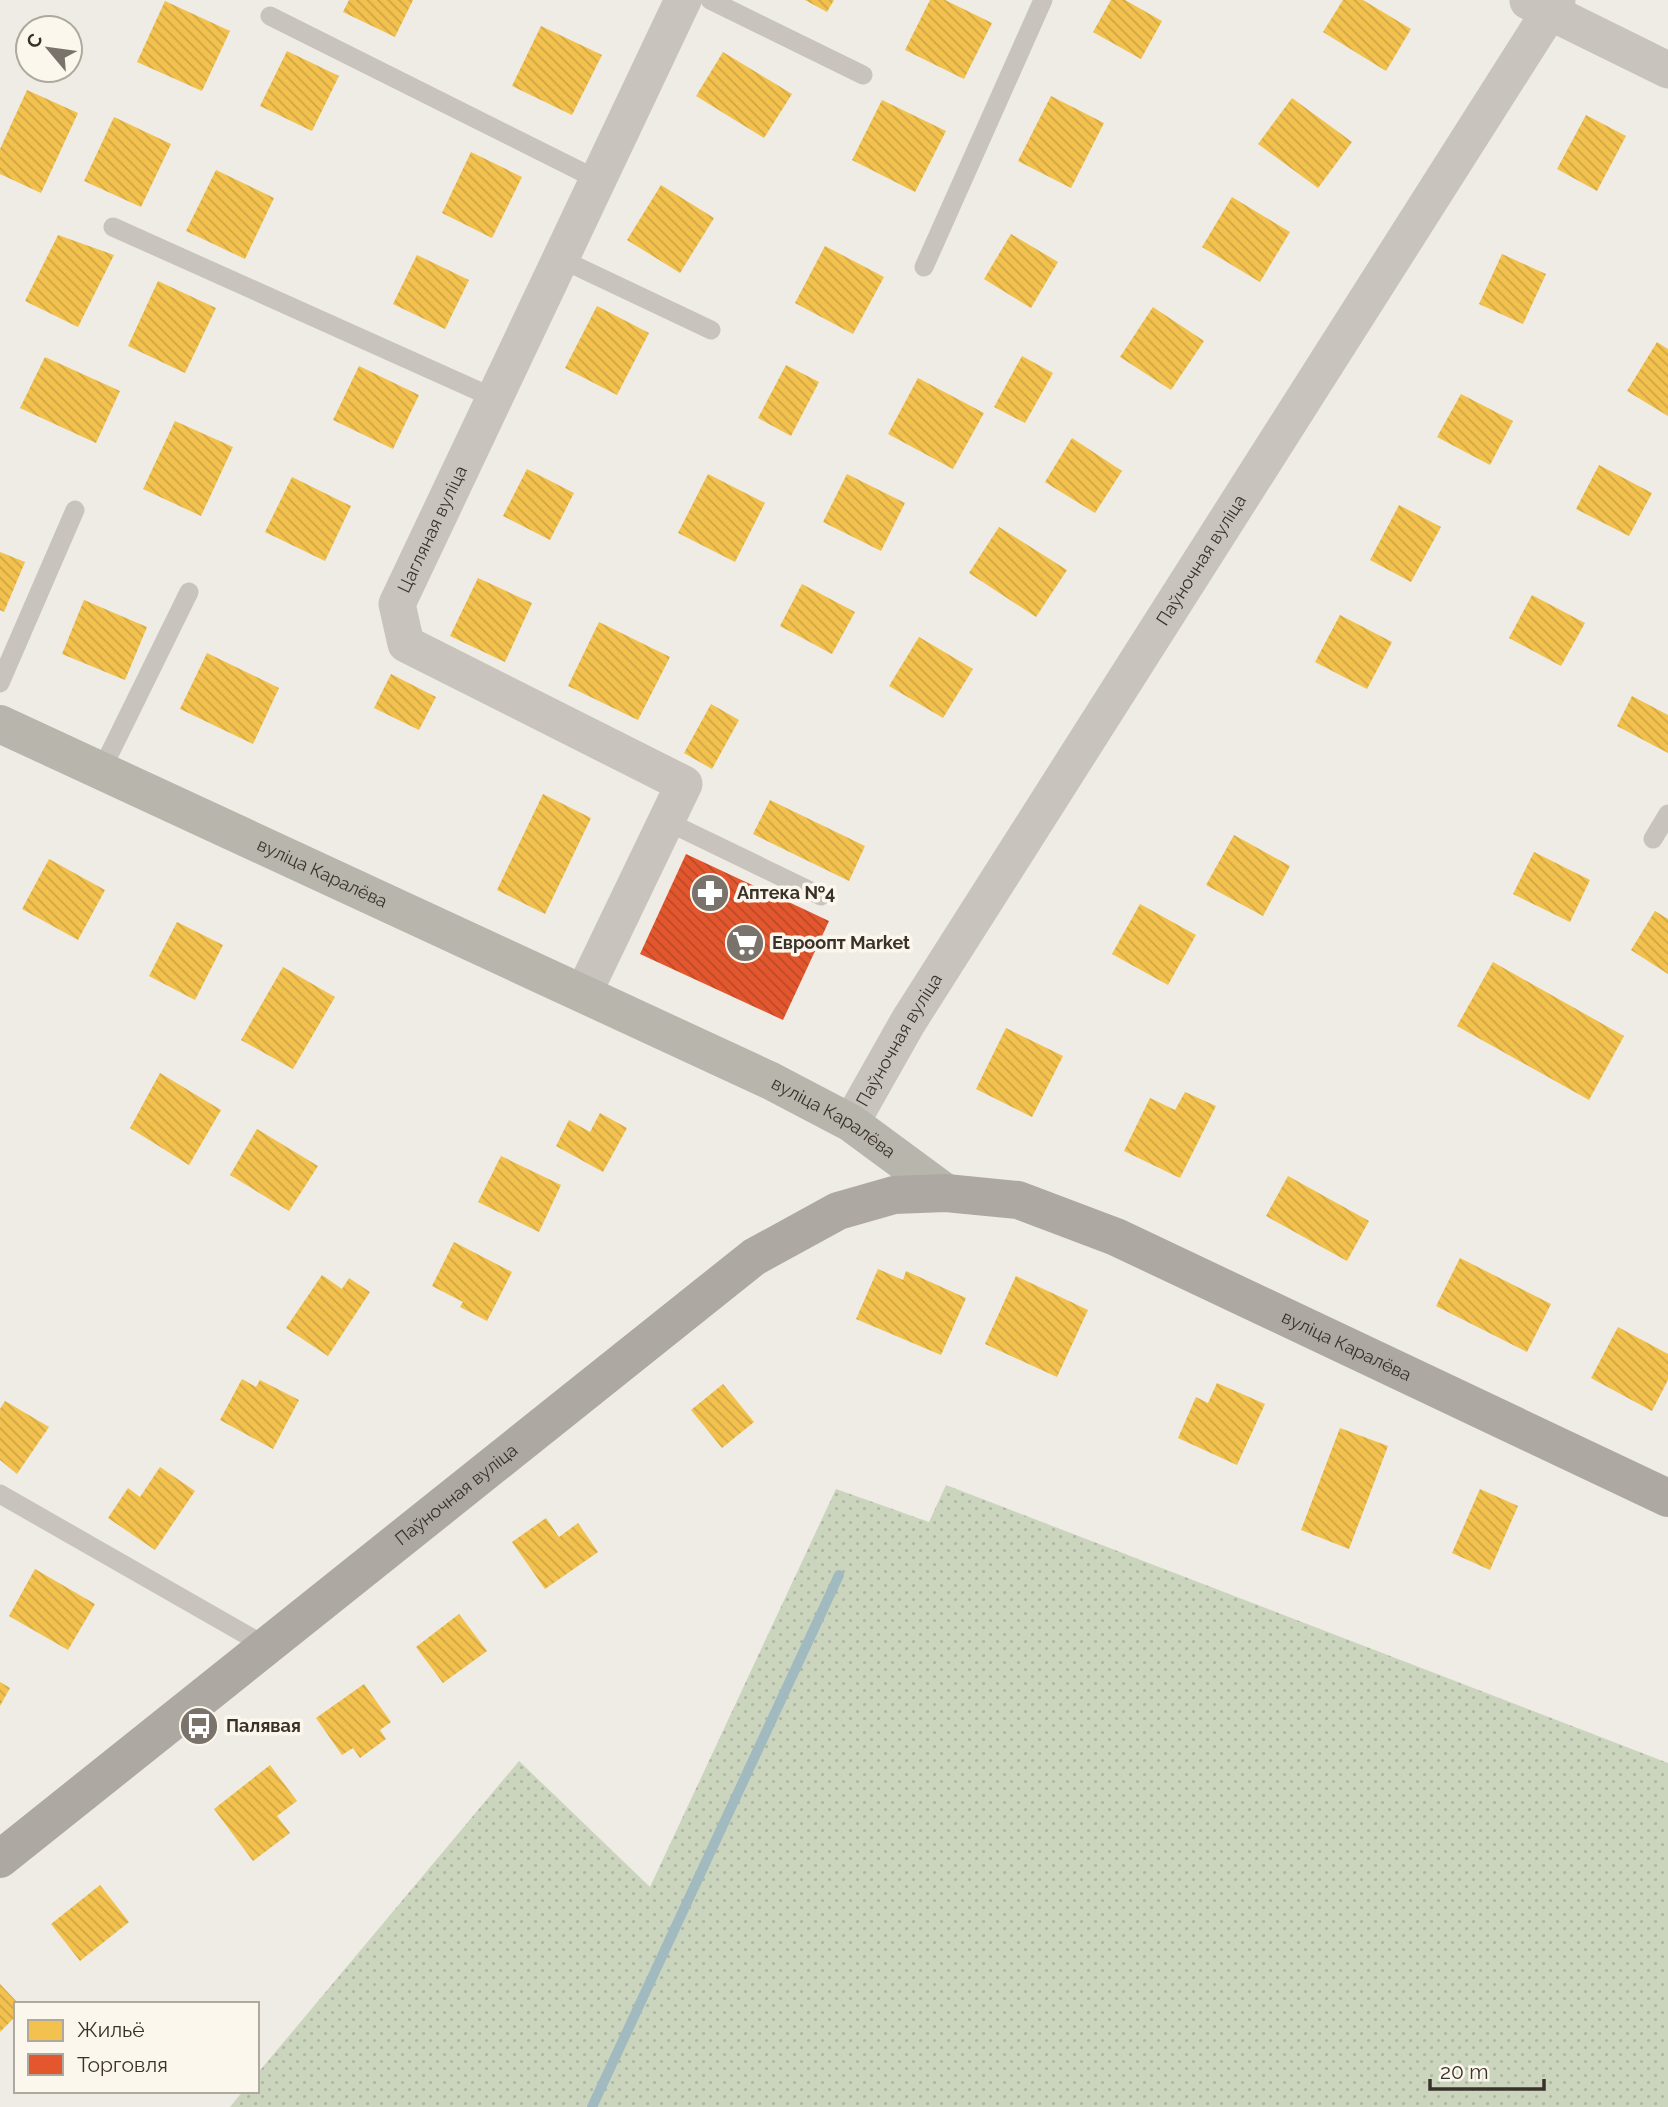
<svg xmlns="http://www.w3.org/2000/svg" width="1668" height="2107" viewBox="0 0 1668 2107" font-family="Raleway,sans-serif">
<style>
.grass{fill:url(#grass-dots)}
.homes{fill:url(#homes-back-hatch)}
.shops{fill:url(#shops-back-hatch)}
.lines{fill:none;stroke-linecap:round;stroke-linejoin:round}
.stream{stroke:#a0bac0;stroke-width:10}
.lane{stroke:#c8c4bd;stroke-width:19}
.street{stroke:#c8c4bd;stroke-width:37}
.secondary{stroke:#b8b5ad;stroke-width:38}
.primary{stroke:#ada9a2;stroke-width:38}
.labels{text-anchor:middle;stroke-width:7;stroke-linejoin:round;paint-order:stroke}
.street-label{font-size:18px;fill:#3a322a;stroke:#fbf7ec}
.poi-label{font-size:18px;font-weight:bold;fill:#3a322a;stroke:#fbf7ec;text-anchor:start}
</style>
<defs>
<pattern id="grass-dots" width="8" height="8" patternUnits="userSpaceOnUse" patternTransform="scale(1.75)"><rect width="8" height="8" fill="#cbd5be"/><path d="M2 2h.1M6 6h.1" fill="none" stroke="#afb7a3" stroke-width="1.8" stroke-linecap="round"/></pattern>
<pattern id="homes-back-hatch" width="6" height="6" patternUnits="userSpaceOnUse" patternTransform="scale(1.75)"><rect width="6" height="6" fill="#f2c14e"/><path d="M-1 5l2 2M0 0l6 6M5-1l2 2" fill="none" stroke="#d0a644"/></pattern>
<pattern id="shops-back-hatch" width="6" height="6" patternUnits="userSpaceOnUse" patternTransform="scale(1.75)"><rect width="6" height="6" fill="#e4572e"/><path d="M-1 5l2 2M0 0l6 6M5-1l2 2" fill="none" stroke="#ba4927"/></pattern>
</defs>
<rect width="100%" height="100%" fill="#eeece4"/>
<!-- grass -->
<path class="grass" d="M946,1485L1668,1763V2107H230L243,2091H257V2074L519,1761L650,1887L836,1489L929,1522Z"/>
<!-- homes -->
<g class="homes">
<path d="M349,0H413L395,37L343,12Z"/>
<path d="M805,0H834L827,12Z"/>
<path d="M930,0H945L992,23L964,79L905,50Z"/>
<path d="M1111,0H1125L1162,21L1141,59L1093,32Z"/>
<path d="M1343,0H1363L1411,29L1386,71L1323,32Z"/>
<path d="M165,1L230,31L202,91L137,62Z"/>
<path d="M541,26L602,55L572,115L512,86Z"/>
<path d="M287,51L339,76L312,131L260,106Z"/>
<path d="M723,52L792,94L764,138L696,96Z"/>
<path d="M27,90L78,113L41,193L0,174V149Z"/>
<path d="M1051,96L1104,123L1071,188L1018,161Z"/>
<path d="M1292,98L1352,142L1318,188L1258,144Z"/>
<path d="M882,100L946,131L915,192L852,160Z"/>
<path d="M1586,115L1626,136L1597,191L1557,169Z"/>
<path d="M114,117L171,144L141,207L84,181Z"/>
<path d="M471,152L522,177L492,238L442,213Z"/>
<path d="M216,170L274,198L245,259L186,231Z"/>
<path d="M661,185L714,218L680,273L627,240Z"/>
<path d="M1232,197L1290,232L1260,282L1202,247Z"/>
<path d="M1011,234L1058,262L1031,308L984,279Z"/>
<path d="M58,235L114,255L78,327L25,301Z"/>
<path d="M825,246L884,277L853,334L795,303Z"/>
<path d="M1502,254L1546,274L1523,324L1479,304Z"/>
<path d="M417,255L469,280L445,329L393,304Z"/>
<path d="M158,281L216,308L185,373L128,346Z"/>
<path d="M597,306L649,333L617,395L565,368Z"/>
<path d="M1153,307L1204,341L1171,390L1120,357Z"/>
<path d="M1657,342L1668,349V416L1627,391Z"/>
<path d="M1022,356L1053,373L1025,423L994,407Z"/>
<path d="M45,357L120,391L96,443L20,408Z"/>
<path d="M786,365L819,382L791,436L758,418Z"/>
<path d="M359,366L419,395L393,449L333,420Z"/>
<path d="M918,378L984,413L953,469L888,434Z"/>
<path d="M1461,394L1513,421L1490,465L1437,437Z"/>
<path d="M175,421L233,447L201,516L143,489Z"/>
<path d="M1072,438L1122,471L1095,513L1045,482Z"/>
<path d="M1599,465L1652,493L1629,536L1576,509Z"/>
<path d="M527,469L574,493L550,540L503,516Z"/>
<path d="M708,474L765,503L735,562L678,533Z"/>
<path d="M847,474L905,503L881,551L823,522Z"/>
<path d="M292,477L351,506L325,561L265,532Z"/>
<path d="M1399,505L1441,527L1411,582L1370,560Z"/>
<path d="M999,527L1067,570L1036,617L969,573Z"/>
<path d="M0,552L25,562L4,612L0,610Z"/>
<path d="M478,578L532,603L505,662L450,636Z"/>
<path d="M802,584L855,612L832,654L780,626Z"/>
<path d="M1532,595L1585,623L1561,666L1509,638Z"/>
<path d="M84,600L147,627L125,680L62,654Z"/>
<path d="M1340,615L1392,642L1367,689L1315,662Z"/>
<path d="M599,622L670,657L638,720L568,686Z"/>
<path d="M919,637L973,669L943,718L889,686Z"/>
<path d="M207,653L279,688L253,744L180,709Z"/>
<path d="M391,674L436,697L419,730L374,708Z"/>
<path d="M1632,696L1668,715V753L1617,726Z"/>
<path d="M711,704L739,720L712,769L684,753Z"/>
<path d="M543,794L591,818L545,914L497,890Z"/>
<path d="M770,800L865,846L849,881L753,834Z"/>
<path d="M1234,835L1290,866L1263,916L1206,885Z"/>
<path d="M1534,852L1590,880L1570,922L1513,894Z"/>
<path d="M49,859L105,890L78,940L22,909Z"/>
<path d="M1140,904L1196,935L1168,985L1112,954Z"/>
<path d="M1655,911L1668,919V974L1631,950Z"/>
<path d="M177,922L223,945L195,1000L149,976Z"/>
<path d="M1493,962L1624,1036L1589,1100L1457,1026Z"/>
<path d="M283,967L335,997L293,1069L241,1040Z"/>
<path d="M1006,1028L1063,1056L1032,1117L976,1089Z"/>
<path d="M160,1073L221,1110L189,1165L130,1128Z"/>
<path d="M1185,1092L1216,1106L1180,1178L1124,1151L1150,1098L1175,1110Z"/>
<path d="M600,1113L627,1128L603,1172L556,1146L569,1120L590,1132Z"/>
<path d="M257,1129L318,1166L289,1211L230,1175Z"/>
<path d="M501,1156L561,1185L539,1232L478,1202Z"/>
<path d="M1288,1176L1369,1221L1347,1261L1266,1216Z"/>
<path d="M454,1242L512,1272L487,1321L460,1307L463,1302L432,1286Z"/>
<path d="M1460,1258L1551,1304L1527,1352L1436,1306Z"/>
<path d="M878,1269L903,1280L906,1271L966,1298L941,1355L856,1319Z"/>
<path d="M322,1275L342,1289L349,1278L370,1292L328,1356L286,1328Z"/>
<path d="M1016,1276L1088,1310L1057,1377L985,1344Z"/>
<path d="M1618,1327L1668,1354V1380L1652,1411L1591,1378Z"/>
<path d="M242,1379L256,1387L260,1380L299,1400L273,1449L220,1420Z"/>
<path d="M1217,1383L1265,1404L1237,1465L1178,1438L1196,1397L1208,1403Z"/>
<path d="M723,1384L754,1422L722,1448L691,1410Z"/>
<path d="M5,1401L49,1427L17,1474L0,1460V1409Z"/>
<path d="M1340,1428L1388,1446L1349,1549L1301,1530Z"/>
<path d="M160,1467L195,1491L155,1550L108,1518L128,1488L140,1497Z"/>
<path d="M1480,1489L1518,1506L1490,1570L1452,1553Z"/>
<path d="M546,1518L559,1537L578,1523L598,1552L545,1589L512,1542Z"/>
<path d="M35,1569L95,1604L68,1650L9,1616Z"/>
<path d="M459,1614L487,1651L443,1683L416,1647Z"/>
<path d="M0,1682L10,1688L0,1706Z"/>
<path d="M364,1684L391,1722L380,1730L386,1739L360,1758L353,1748L342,1755L316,1718Z"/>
<path d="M270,1765L297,1801L277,1816L290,1833L253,1861L214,1809Z"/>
<path d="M100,1885L129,1922L80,1961L51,1924Z"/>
<path d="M0,1984L19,2004H16V2016L0,2032Z"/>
</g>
<!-- shops -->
<path class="shops" d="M686,854L829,921L783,1020L640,954Z"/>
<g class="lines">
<!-- stream -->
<path class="stream" d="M592,2107L839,1575"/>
<!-- lane -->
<g class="lane">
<path d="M710,0L863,75"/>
<path d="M270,16L598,180"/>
<path d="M113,227L494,398"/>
<path d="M561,259L711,330"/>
<path d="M924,267L1043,0"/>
<path d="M0,683L75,510"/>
<path d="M101,771L189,592"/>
<path d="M666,821L821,896"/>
<path d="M1653,839L1668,814"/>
<path d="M0,1494L264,1645"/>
</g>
<!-- street -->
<g class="street">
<path d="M1528,1L1668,70"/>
<path id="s1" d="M583,994L684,784L406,644L397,604L683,0"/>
<path id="s2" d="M851,1123L908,1022L1557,0"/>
</g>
<!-- secondary -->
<path class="secondary" id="s3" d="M0,724L771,1081L851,1123L946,1193"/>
<!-- primary -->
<path class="primary" id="s4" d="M0,1859L754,1257L838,1211L894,1195L946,1193L1018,1200L1116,1237L1668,1498"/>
</g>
<!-- icons -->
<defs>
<g id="pharmacy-disc" transform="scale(2.0125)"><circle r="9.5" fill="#79736b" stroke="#fbf7ec"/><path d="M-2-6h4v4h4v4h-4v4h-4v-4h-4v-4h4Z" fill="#fff"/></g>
<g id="supermarket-disc" transform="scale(2.0125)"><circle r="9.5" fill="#79736b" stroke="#fbf7ec"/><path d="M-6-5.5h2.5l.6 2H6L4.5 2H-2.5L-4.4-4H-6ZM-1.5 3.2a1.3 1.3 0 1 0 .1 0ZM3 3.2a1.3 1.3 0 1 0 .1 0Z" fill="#fff"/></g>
<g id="bus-disc" transform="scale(2.0125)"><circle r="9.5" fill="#79736b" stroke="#fbf7ec"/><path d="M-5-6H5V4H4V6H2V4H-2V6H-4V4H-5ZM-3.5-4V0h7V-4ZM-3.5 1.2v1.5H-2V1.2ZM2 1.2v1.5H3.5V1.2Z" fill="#fff"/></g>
</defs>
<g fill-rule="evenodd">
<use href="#pharmacy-disc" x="710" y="893"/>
<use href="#supermarket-disc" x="745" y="943"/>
<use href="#bus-disc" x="199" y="1726"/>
</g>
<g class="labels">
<!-- street labels -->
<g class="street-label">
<text dy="6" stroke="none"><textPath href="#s1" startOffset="668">Цагляная вуліца</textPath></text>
<text dy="6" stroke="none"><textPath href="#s2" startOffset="663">Паўночная вуліца</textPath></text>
<text dy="6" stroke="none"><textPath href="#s3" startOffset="355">вуліца Каралёва</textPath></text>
<text dy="6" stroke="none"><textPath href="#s2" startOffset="96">Паўночная вуліца</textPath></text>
<text dy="6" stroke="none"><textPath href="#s3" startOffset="922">вуліца Каралёва</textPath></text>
<text dy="6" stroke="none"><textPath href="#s4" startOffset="1603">вуліца Каралёва</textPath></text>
<text dy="6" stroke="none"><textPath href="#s4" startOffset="584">Паўночная вуліца</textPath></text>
</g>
<!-- poi labels -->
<g class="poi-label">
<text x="737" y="899">Аптека №4</text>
<text x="772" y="949">Евроопт Market</text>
<text x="226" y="1732">Палявая</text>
</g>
</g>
<!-- legend -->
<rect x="14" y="2002" width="245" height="91" fill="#fbf7ec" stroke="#aea89e" stroke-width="2"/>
<rect x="28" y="2020" width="35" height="21" fill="#f2c14e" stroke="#aea89e" stroke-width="2"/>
<text x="77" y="2037" font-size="21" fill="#3a322a">Жильё</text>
<rect x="28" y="2054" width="35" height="21" fill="#e4572e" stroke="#aea89e" stroke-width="2"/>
<text x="77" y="2072" font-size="21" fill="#3a322a">Торговля</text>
<!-- north arrow -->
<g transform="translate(49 49) rotate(299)"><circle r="33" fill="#fbf7ec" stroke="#aea89e" stroke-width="2"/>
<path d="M0-5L12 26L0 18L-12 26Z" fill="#79736b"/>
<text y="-10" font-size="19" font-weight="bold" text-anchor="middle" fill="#3a322a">С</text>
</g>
<!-- scale -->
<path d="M1430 2079v10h114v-10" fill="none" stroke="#3a322a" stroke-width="3.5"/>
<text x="1440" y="2079" font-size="21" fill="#3a322a" stroke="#fbf7ec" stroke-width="5" paint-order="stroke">20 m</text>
</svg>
